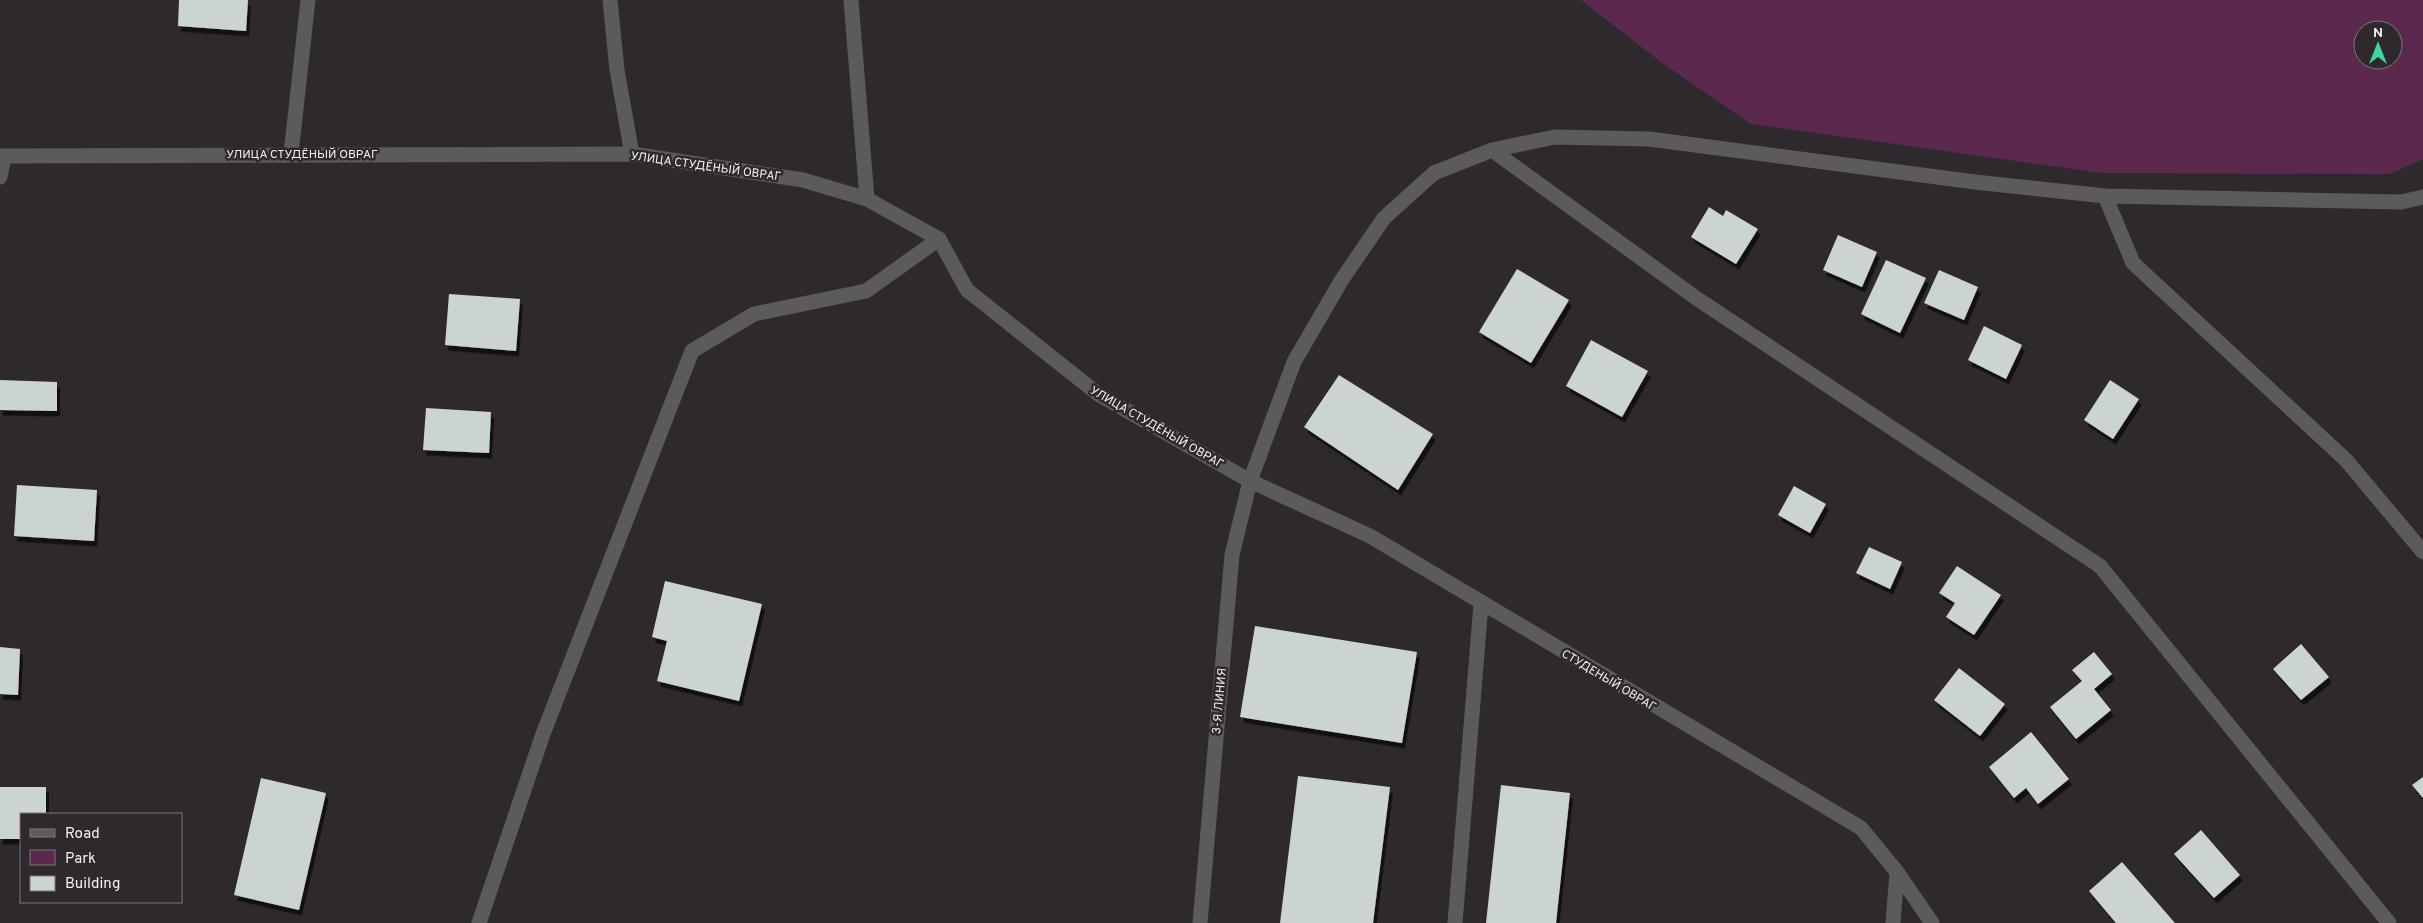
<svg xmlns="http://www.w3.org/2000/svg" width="2423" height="923" viewBox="0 0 2423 923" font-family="Overpass,sans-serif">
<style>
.green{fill:#5b294e;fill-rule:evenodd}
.building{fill:#ccd4d0;filter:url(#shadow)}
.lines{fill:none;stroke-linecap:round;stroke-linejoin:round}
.minor{stroke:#5d5a5c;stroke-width:15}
.labels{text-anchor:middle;stroke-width:5;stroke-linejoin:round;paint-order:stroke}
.street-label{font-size:12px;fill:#f4f0f3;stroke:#2e292d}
</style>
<defs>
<filter id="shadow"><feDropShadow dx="3" dy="5.5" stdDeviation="0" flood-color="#0009"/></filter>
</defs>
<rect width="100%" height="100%" fill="#2e292d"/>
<!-- green -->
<path class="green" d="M1581,0H2423V159L2390,174L2102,173L1751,124L1662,63ZM2363,30H2393V60H2363Z"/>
<!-- building -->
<g class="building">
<path d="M179,0H248L246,31L178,26Z"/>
<path d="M1709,207L1723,216L1726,210L1758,229L1736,264L1691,237Z"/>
<path d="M1838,235L1877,252L1862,287L1823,270Z"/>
<path d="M1886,260L1926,278L1900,333L1861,314Z"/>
<path d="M1517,269L1569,300L1531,363L1479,332Z"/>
<path d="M1939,270L1978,287L1964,320L1924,303Z"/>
<path d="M449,294L520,299L516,351L445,345Z"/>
<path d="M1984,326L2022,345L2006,379L1968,360Z"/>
<path d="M1591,340L1648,371L1622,417L1566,386Z"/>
<path d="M1339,375L1433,434L1398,490L1304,427Z"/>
<path d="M0,380L57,382V411L0,410Z"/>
<path d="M2110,380L2139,399L2113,439L2084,420Z"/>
<path d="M426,408L491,412L489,453L423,450Z"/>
<path d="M17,485L97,490L94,541L14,536Z"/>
<path d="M1794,486L1826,504L1810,533L1778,515Z"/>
<path d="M1869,547L1902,562L1890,589L1856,573Z"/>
<path d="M1957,566L2001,595L1974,635L1946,617L1955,603L1939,593Z"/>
<path d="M665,581L762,604L739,701L657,681L667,641L652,637Z"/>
<path d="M1255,626L1417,652L1402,743L1240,717Z"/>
<path d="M2301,644L2329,677L2301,700L2273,669Z"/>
<path d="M0,647L20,649L18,695L0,694Z"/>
<path d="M2094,652L2112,674L2094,689L2111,710L2076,739L2050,707L2082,681L2072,670Z"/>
<path d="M1959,668L2005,704L1980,736L1934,700Z"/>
<path d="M2031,732L2069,779L2038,804L2026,788L2014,798L1989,767Z"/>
<path d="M1298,776L1390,787L1373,923H1280Z"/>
<path d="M2423,777V798L2412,785Z"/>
<path d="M261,778L326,793L299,910L234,895Z"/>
<path d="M1501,785L1570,793L1556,923H1486Z"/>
<path d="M0,787H46V814H21V839H0Z"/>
<path d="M2201,830L2240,875L2214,898L2174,854Z"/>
<path d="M2122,862L2175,923H2116L2089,891Z"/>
</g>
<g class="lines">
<!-- minor -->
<g class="minor">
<path d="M610,0L617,70L632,154"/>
<path d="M851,0L867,199"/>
<path d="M1492,150L1696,298L2100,566L2389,923"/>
<path d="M291,154L308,0"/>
<path d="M0,156L632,154L803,180L867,199L939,239L967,290L1098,394L1250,481L1370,536L1861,828L1897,872L1932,923"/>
<path d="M0,177L4,156"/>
<path d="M2105,196L2133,263L2346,460L2423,552"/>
<path d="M479,923L543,734L692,351L754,314L866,291L939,239"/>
<path d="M1200,923L1232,555L1250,481L1294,362L1341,281L1384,218L1434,173L1492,150L1555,137L1649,139L1975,182L2105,196L2401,202L2423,197"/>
<path d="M1455,923L1481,604"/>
<path d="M1893,923L1897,872"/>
</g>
</g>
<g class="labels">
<!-- street labels -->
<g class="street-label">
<text x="302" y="158">УЛИЦА СТУДЁНЫЙ ОВРАГ</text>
<text transform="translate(706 166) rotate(8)" y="4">УЛИЦА СТУДЁНЫЙ ОВРАГ</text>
<text transform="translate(1157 427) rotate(30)" y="4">УЛИЦА СТУДЁНЫЙ ОВРАГ</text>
<text transform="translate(1609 680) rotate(31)" y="4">СТУДЕНЫЙ ОВРАГ</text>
<text transform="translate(1219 701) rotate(-85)" y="4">3-Я ЛИНИЯ</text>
</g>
</g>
<!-- legend -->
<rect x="20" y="813" width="162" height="90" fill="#2e292d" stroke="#7d797c"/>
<rect x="30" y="829" width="25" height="8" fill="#5d5a5c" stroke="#7d797c"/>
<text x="65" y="838" font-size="15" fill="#f4f0f3">Road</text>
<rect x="30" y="850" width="25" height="15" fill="#5b294e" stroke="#7d797c"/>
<text x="65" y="863" font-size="15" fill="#f4f0f3">Park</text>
<rect x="30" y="876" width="25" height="15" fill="#ccd4d0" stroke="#7d797c"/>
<text x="65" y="888" font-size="15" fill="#f4f0f3">Building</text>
<!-- north arrow -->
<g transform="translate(2378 45)"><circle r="24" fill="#2e292d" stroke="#7d797c"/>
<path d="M0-4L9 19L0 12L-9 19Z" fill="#3fd4a2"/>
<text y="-8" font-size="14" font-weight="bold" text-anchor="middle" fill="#f4f0f3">N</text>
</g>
</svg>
